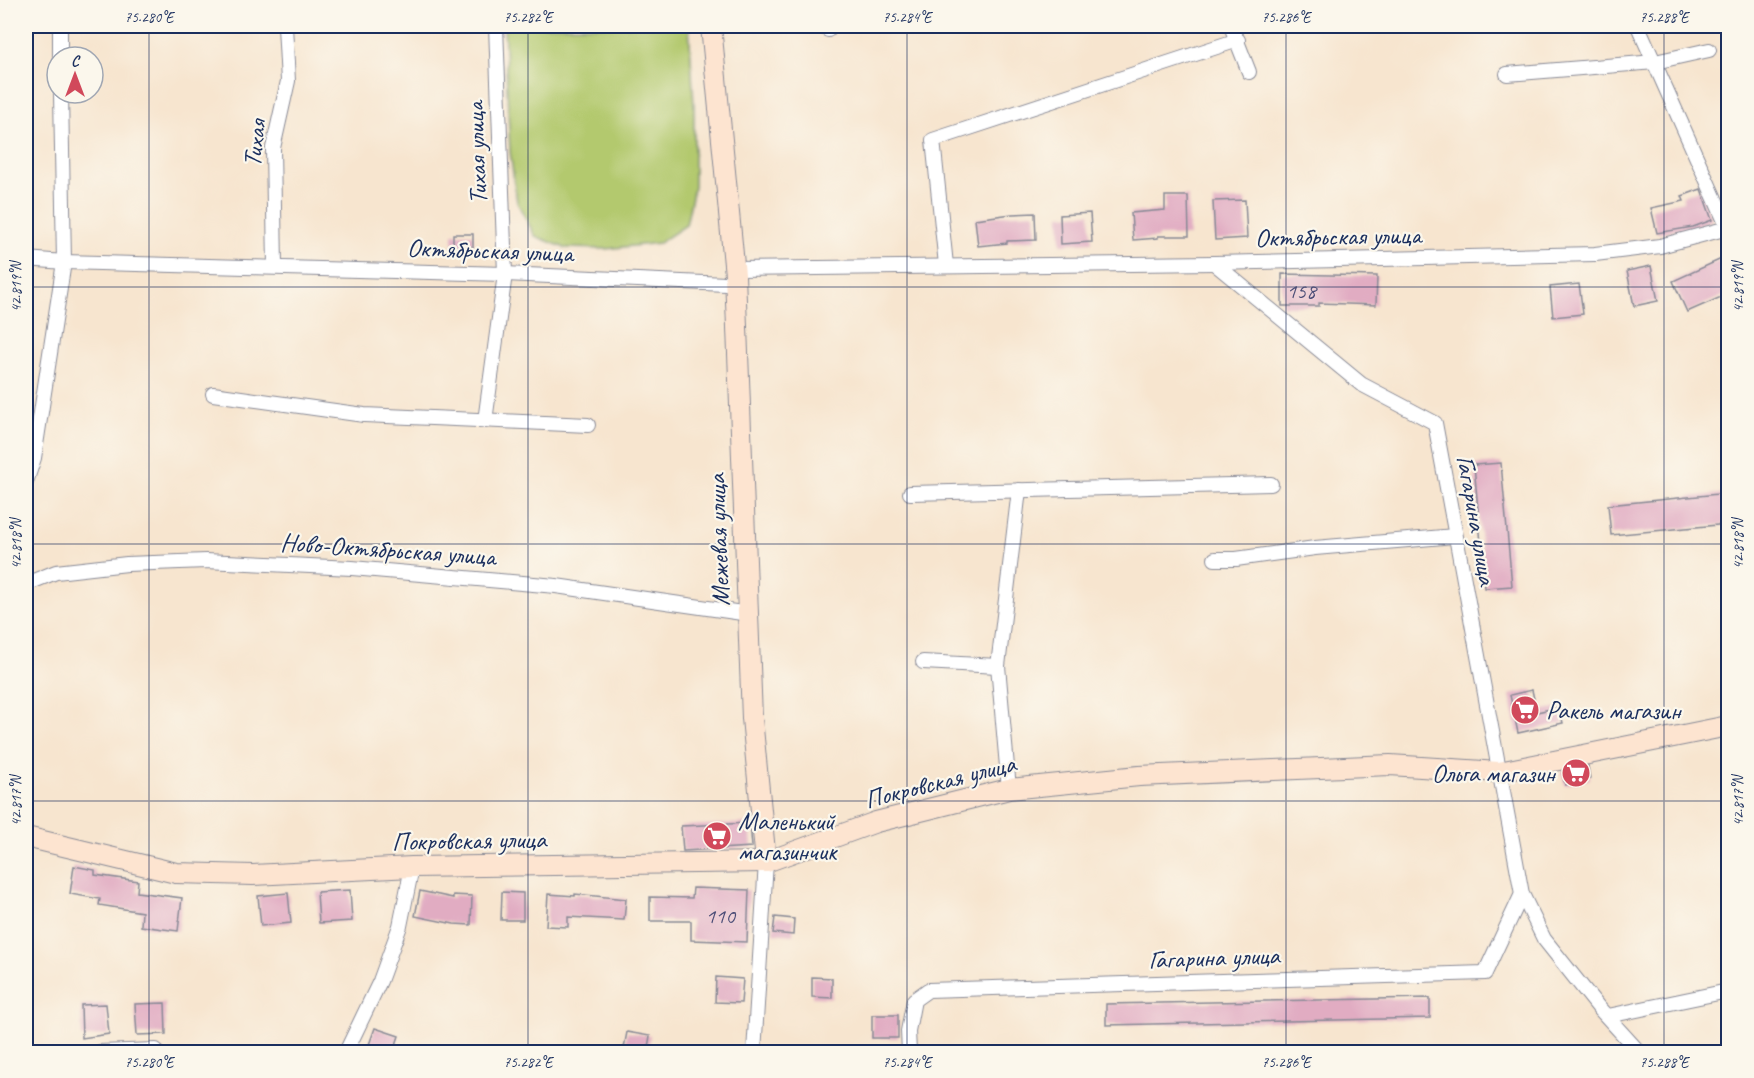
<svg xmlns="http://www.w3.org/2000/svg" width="1754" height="1078" viewBox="0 0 1754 1078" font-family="Caveat,sans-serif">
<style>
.green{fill:#b3c96e;stroke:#677c66;stroke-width:1.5}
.building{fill:#e1acc2}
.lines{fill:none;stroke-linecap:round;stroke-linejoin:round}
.street-casing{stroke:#898a96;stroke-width:16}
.secondary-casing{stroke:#898a96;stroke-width:22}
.street{stroke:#fff;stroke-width:14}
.secondary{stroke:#fde4d0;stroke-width:20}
.ticks{fill:none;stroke:#1b2f5e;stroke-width:1.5;stroke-opacity:0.45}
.labels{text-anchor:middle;stroke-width:4.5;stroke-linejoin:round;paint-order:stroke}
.number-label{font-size:22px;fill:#4c4e77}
.street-label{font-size:26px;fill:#1b2f5e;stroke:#fbf7ec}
.poi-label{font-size:26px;fill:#1b2f5e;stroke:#fbf7ec;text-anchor:start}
.neatline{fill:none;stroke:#1b2f5e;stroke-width:2}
.ticks-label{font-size:15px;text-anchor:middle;fill:#1b2f5e}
</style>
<rect width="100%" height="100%" fill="#fbf7ec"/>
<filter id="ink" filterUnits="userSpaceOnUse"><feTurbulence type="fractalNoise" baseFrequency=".0167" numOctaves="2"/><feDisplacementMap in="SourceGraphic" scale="12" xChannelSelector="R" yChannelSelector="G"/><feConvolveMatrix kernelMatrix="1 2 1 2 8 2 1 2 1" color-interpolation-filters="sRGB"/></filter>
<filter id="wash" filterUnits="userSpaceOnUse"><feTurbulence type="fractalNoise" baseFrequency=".008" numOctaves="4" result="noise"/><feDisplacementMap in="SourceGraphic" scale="24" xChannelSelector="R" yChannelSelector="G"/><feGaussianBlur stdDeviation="1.35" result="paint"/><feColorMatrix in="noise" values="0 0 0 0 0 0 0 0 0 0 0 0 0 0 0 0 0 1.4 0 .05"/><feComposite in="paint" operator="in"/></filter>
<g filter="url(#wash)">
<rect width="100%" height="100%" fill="#f7e5cf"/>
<!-- green -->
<path class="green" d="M504,26H689L694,105V187L686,225L659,243L606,249L565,248L535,236L517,202L510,152Z"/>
<g id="blocks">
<!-- building -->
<g class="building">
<path d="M1701,189L1712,220L1693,227L1657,233L1651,208L1684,201L1682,196Z"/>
<path d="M1165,196H1188L1189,236H1158V238L1133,240L1131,213L1165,210Z"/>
<path d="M1245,200L1247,238L1215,240L1213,201Z"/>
<path d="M1035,213L1036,240L1007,241V243L978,246L975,219L1012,214Z"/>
<path d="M1090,213L1092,242L1061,244L1060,215Z"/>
<rect x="453" y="234" width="20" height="13"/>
<path d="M1728,256V294L1687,312L1673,281Z"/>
<path d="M1651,266L1658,301L1634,306L1627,271Z"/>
<path d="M1282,274L1377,276L1376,305L1319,303V306H1282Z"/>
<path d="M1579,284L1583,314L1553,317L1550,287Z"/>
<path d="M1501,463L1512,586L1485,588L1474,465Z"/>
<path d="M1728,493V524L1611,535L1608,505Z"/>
<path d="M1532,690L1537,712L1559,707L1563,723L1518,733L1510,695Z"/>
<path d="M1588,766L1590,779L1565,785L1562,772Z"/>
<path d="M750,823L752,847L683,851L681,826Z"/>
<path d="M74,866L95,870V875L138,881L137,892L182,898L178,931L141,926L142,912L99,905L100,899L70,894Z"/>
<path d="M693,888L749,890L747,942L691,940V921H650V897L692,898Z"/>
<path d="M350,890L352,921L319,923L317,892Z"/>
<path d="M420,891L453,898V895L472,896L471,925L454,924L415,916Z"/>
<path d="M502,892L523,893V920H501Z"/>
<path d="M288,893L291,923L261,926L258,896Z"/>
<path d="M548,894L575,896V894L626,899L624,920L568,917V927L546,926Z"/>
<path d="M775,917L794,919L793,935L773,933Z"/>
<path d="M716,977L743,979L741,1003L715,1002Z"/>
<path d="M812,977L832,978V998L812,997Z"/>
<path d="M1430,998V1018L1106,1025V1004Z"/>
<path d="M165,1003L166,1034L137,1035L135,1004Z"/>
<path d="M106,1004L109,1034L82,1038L81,1005Z"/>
<rect x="872" y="1015" width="26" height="23"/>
<path d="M375,1028L399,1036L393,1053H366Z"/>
<path d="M627,1032L650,1036L647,1053H623Z"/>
</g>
</g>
</g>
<g filter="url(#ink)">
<use href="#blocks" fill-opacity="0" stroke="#898a96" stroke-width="1.5"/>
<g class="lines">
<!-- street casing -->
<g class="street-casing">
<g id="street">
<path d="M60,26V57"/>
<path d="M827,26L828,30"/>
<path d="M1231,26L1249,72"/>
<path d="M1638,26L1728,228"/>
<path d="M1507,74L1655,62L1709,50"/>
<path d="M26,259L64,262L505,274L726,284L740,269L1214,263L1595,254L1660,246L1728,228"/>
<path d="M1214,263L1361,384L1435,423L1522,894L1544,939L1599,1008L1639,1052"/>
<path d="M946,265L933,140L1238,40"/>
<path d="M275,267L273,148L288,81L285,26"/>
<path d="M213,394L364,415L588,425"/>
<path d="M485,421L505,274L496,26"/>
<path d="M26,482L34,458L64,262L61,93"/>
<path d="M910,493L1271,484"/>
<path d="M1215,559H1236L1315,548L1455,536"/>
<path d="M26,584L56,572L127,564L206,561L352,568L556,586L749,614"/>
<path d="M923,662L998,666"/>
<path d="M1009,789L998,666L1019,490"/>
<path d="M1608,1016L1728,991"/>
<path d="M100,1052L156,1050"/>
<path d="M346,1052L380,981L400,926L412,867"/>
<path d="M754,1052L766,862"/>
<path d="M909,1052L908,1031L914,1000L928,990L1485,973L1522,894"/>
</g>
</g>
<!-- secondary casing -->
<g class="secondary-casing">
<g id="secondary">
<path d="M711,26L735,275L752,718L766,862"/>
<path d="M26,837L176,873L253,875L412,867L766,862L876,822L1009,789L1139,776L1390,765L1499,772L1728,726"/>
</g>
</g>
<!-- street -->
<use href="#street" class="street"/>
<!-- secondary -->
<use href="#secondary" class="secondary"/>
</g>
</g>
<!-- ticks -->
<path class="ticks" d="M149,26V1052M528,26V1052M907,26V1052M1286,26V1052M1664,26V1052M26,29H1728M26,287H1728M26,544H1728M26,801H1728"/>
<!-- icons -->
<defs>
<g id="supermarket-disc" transform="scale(1.5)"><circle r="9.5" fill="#d1495b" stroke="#fbf7ec"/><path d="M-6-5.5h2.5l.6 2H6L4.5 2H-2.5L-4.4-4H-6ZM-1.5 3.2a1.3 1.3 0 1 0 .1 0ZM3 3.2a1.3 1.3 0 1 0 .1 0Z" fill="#fff"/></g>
</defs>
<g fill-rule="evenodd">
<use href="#supermarket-disc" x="1525" y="710"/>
<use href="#supermarket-disc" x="1576" y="773"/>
<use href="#supermarket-disc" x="717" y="836"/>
</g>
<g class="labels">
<!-- number labels -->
<g class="number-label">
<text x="1301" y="298">158</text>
<text x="720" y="923">110</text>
</g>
<!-- street labels -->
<g class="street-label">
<text transform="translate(254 143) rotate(-83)" y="9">Тихая</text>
<text transform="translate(476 153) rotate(-92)" y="9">Тихая улица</text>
<text transform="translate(1338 236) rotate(-1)" y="9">Октябрьская улица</text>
<text transform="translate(490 250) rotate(2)" y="9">Октябрьская улица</text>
<text transform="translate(1477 520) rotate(80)" y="9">Гагарина улица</text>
<text transform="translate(718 540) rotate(-92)" y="9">Межевая улица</text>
<text transform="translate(388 549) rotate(4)" y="9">Ново-Октябрьская улица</text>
<text transform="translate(940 781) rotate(-14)" y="9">Покровская улица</text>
<text transform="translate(469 840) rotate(-1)" y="9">Покровская улица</text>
<text transform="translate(1214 957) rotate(-2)" y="9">Гагарина улица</text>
</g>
<!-- poi labels -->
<g class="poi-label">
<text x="1546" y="719">Ракель магазин</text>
<text x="1555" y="782" text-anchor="end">Ольга магазин</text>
<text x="738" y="830">Маленький<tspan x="738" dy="30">магазинчик</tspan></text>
</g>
</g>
<!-- margin -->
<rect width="1754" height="1078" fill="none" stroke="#fbf7ec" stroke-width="66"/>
<!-- north arrow -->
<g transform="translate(75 75)"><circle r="28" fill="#fbf7ec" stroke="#a1a7b3" stroke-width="1.5"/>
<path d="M0-4.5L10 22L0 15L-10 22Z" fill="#d1495b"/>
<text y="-9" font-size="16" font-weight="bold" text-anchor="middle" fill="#1b2f5e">С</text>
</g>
<rect x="33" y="33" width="1688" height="1012" class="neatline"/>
<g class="ticks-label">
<text x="149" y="22">75.280°E</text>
<text x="528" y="22">75.282°E</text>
<text x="907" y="22">75.284°E</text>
<text x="1286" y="22">75.286°E</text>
<text x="1664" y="22">75.288°E</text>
<text transform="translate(16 287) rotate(-90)" y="5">42.819°N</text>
<text transform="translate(1738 287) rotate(-90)" y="5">42.819°N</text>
<text transform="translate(16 544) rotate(-90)" y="5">42.818°N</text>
<text transform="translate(1738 544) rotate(-90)" y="5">42.818°N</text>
<text transform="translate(16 801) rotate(-90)" y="5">42.817°N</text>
<text transform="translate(1738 801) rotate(-90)" y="5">42.817°N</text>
<text x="149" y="1067">75.280°E</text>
<text x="528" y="1067">75.282°E</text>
<text x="907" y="1067">75.284°E</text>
<text x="1286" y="1067">75.286°E</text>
<text x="1664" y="1067">75.288°E</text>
</g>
</svg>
